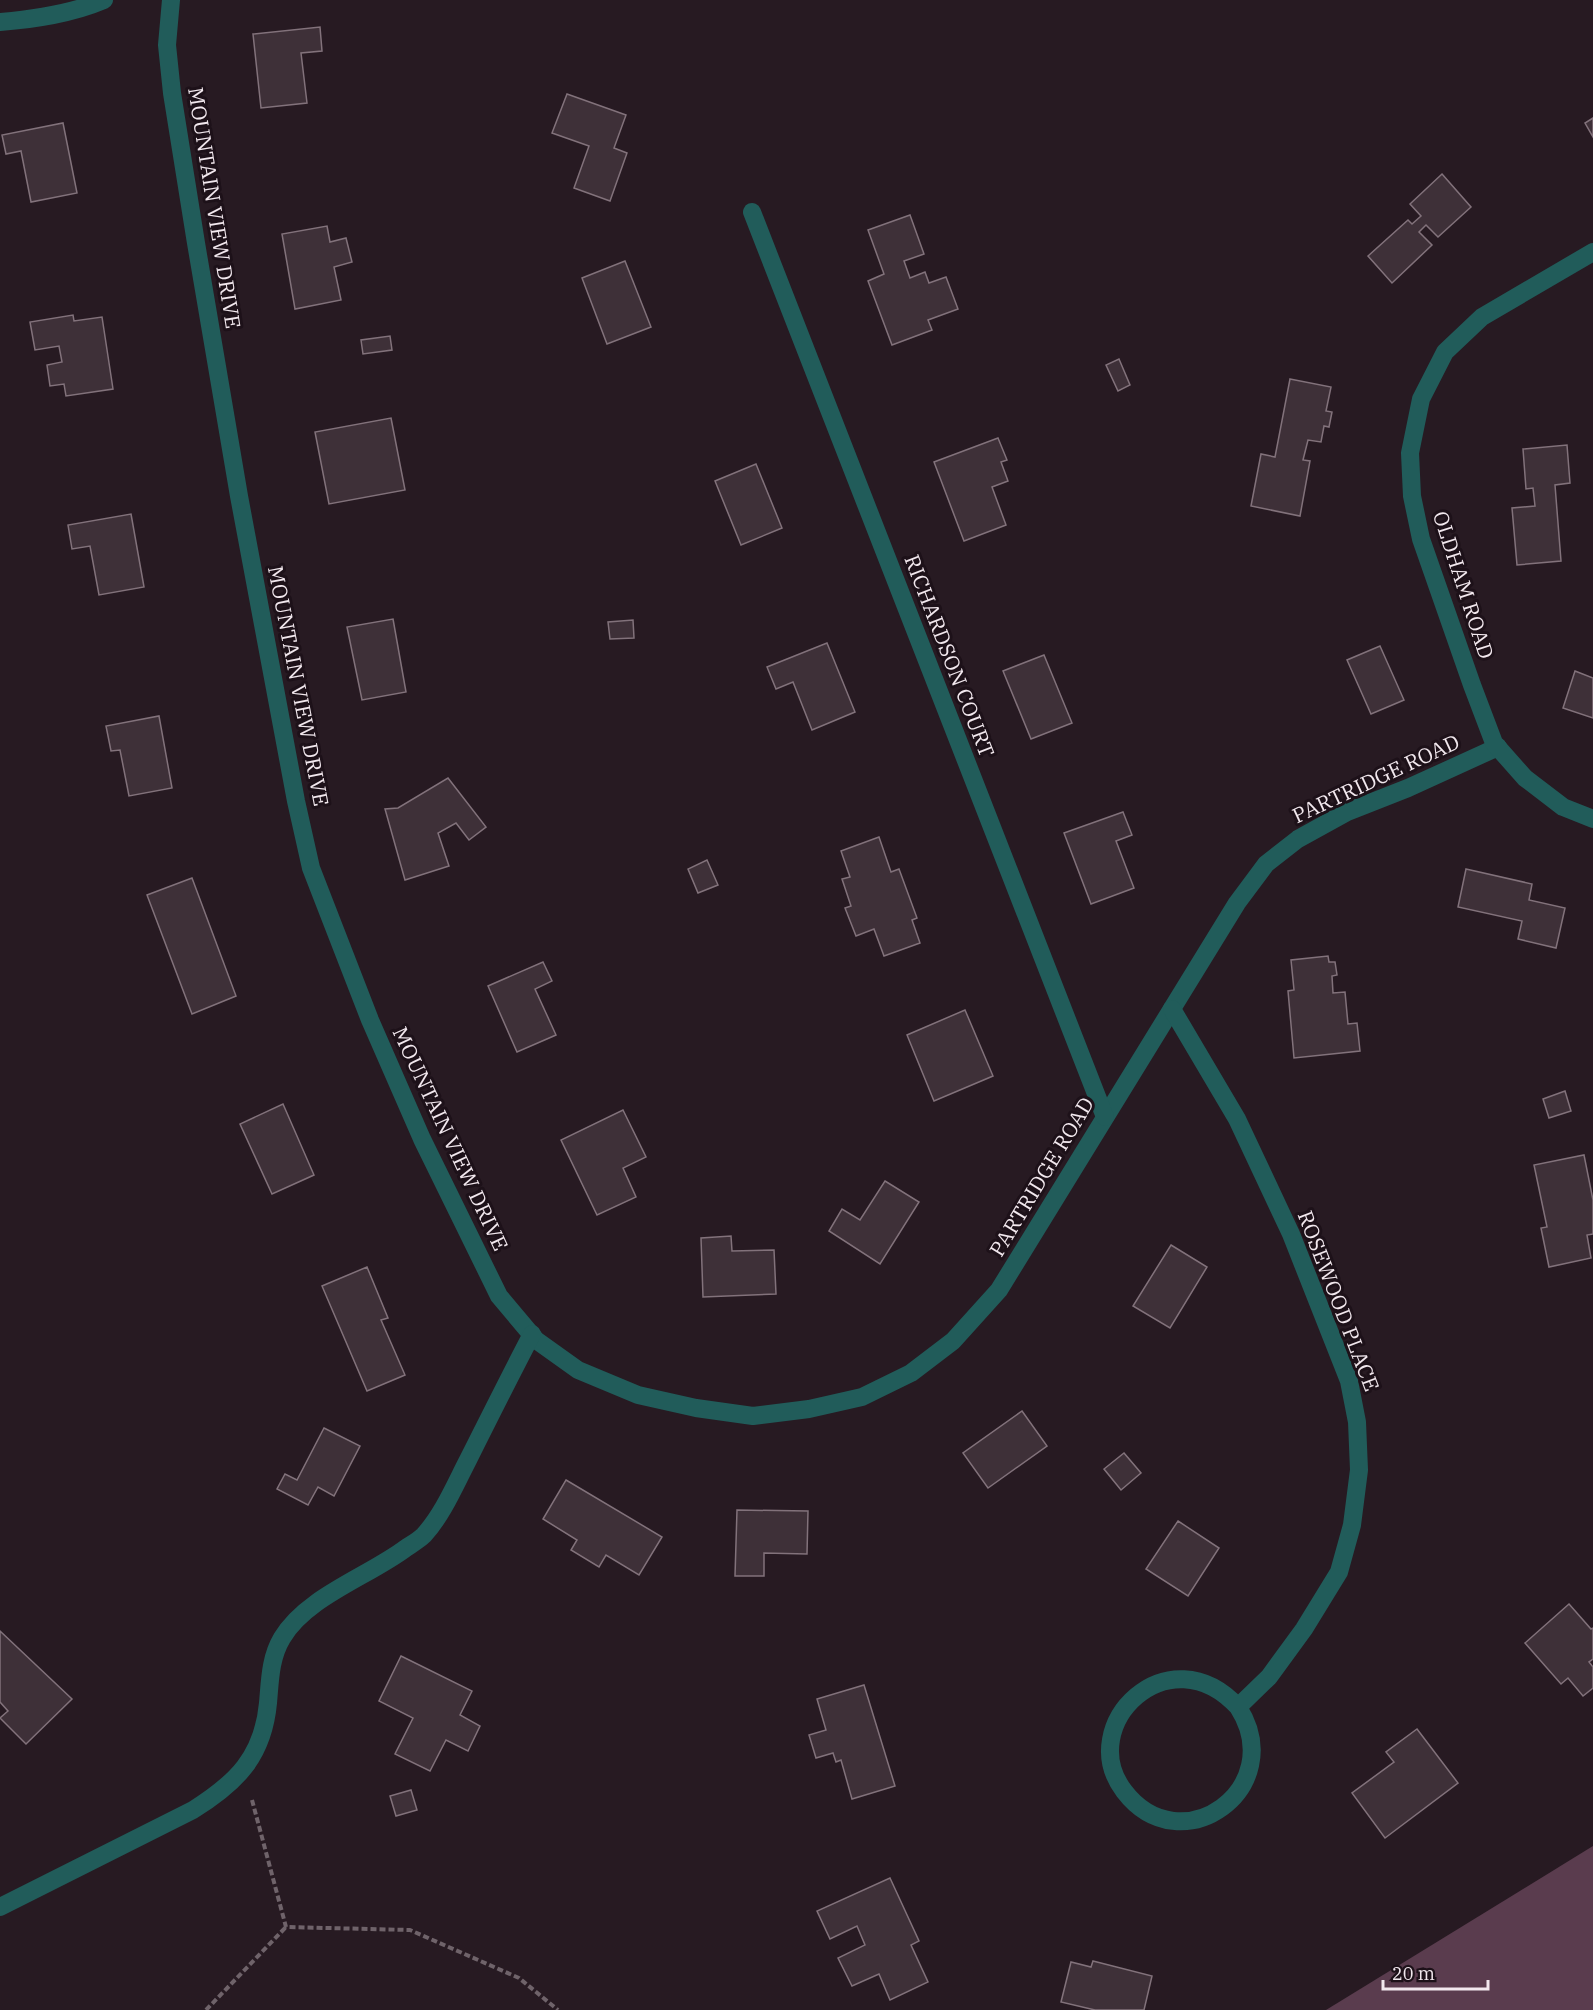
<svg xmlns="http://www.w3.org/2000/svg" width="1593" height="2010" viewBox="0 0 1593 2010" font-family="'IBM Plex Serif',serif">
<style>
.green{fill:#5a3c4e}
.building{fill:#3e3038;stroke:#82727b;stroke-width:1.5}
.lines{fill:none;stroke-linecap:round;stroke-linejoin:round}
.path{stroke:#6f636a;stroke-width:4;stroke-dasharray:6 3;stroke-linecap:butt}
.minor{stroke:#215c5a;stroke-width:18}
.labels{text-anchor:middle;stroke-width:6;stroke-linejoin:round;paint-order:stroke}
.street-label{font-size:21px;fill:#f2e8ee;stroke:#1d1119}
</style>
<rect width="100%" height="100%" fill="#271a22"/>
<!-- green -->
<path class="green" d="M1593,1846V2010H1326Z"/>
<!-- building -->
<g class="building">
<path d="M320,27L322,51L301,53L307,103L261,108L253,34Z"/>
<path d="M567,94L626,115L614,148L627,153L610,201L574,188L589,146L552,133Z"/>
<path d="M1593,118V137L1585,123Z"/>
<path d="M63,123L77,193L31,202L21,151L6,154L2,135Z"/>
<path d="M1442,174L1471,207L1438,237L1426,225L1419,232L1432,245L1392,283L1368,256L1408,220L1412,224L1421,216L1410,204Z"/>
<path d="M910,215L924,254L904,261L910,278L925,272L929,283L946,277L958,309L928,320L932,330L892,345L868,281L884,274L868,230Z"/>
<path d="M327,226L330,242L346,238L352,262L334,267L341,300L295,309L282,234Z"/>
<path d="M625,261L651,327L607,344L582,278Z"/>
<path d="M73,315L74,321L102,317L113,389L66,396L64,384L50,386L47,365L62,362L59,346L35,350L30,322Z"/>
<path d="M390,336L392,350L363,354L361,340Z"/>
<path d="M1119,359L1130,385L1118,391L1106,365Z"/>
<path d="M1290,379L1331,387L1326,411L1332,412L1329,427L1324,426L1321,442L1308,440L1303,460L1310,461L1300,516L1251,506L1261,454L1275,457Z"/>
<path d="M391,418L405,490L329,504L315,432Z"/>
<path d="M998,438L1007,460L1001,462L1008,481L992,487L1006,525L964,541L934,462Z"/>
<path d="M1567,445L1570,483L1555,485L1561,561L1517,565L1512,508L1535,506L1533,488L1526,489L1523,449Z"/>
<path d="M756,464L782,528L741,545L715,481Z"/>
<path d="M131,514L144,587L99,595L90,546L72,549L68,525Z"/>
<path d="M393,619L406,692L362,700L347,627Z"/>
<path d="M633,620L634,638L610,639L608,622Z"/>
<path d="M827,643L855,712L812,730L793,682L776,689L767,667Z"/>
<path d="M1380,646L1404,700L1371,714L1347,660Z"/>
<path d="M1044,655L1072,723L1031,739L1003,671Z"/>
<path d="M1575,671L1593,678V718L1563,708Z"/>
<path d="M159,716L172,788L129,796L120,750L111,751L106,726Z"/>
<path d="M448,778L486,827L469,840L456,823L438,833L449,866L405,880L385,809L398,808Z"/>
<path d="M1123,812L1132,835L1116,841L1134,888L1091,904L1064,833Z"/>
<path d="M879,837L891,872L899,869L917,918L912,920L920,943L884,956L874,929L856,936L845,908L851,906L842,879L850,877L841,851Z"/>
<path d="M707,860L718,885L698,893L688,869Z"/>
<path d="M1466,869L1532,884L1529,900L1565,908L1556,948L1518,939L1522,921L1458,907Z"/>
<path d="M192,878L236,996L192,1014L147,895Z"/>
<path d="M1328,956L1329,962H1335L1337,975L1332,976L1333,993L1345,992L1348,1024L1357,1023L1360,1051L1294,1058L1288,991L1294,990L1291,960Z"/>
<path d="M543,962L552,981L535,989L556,1035L517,1052L488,986Z"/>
<path d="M965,1010L993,1076L934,1101L907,1035Z"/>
<path d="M1565,1091L1571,1111L1549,1118L1543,1099Z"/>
<path d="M283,1104L314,1175L272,1194L240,1124Z"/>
<path d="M623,1110L646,1157L623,1168L636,1197L597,1215L561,1140Z"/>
<path d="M1584,1155L1593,1200V1234L1587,1235L1591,1258L1549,1267L1541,1228L1547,1227L1534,1165Z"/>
<path d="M885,1181L919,1202L880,1264L829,1231L842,1209L860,1220Z"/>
<path d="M731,1236L732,1251L774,1250L776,1294L703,1297L701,1238Z"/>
<path d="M1171,1245L1207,1267L1170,1328L1133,1306Z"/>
<path d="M367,1267L388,1318L381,1320L405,1375L367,1391L322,1286Z"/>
<path d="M1022,1411L1047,1446L988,1488L963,1453Z"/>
<path d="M324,1428L360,1446L334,1496L318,1487L308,1505L277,1489L285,1474L297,1480Z"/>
<path d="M1124,1453L1141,1473L1121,1490L1104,1469Z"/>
<path d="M566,1480L662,1537L639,1575L606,1555L599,1567L571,1550L577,1540L543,1519Z"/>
<path d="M737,1510L808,1511L807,1554L764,1553V1576H735Z"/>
<path d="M1178,1521L1219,1548L1188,1596L1146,1569Z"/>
<path d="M1569,1604L1591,1629L1593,1628V1659L1589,1662L1593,1667V1688L1583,1696L1568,1678L1561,1684L1525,1643Z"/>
<path d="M0,1631L72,1699L26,1744L0,1718L8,1711L0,1702Z"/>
<path d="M401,1656L472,1691L460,1715L480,1726L468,1751L446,1740L430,1771L395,1754L413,1718L379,1701Z"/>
<path d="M864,1685L895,1786L852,1799L841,1760L836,1762L833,1753L816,1758L809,1735L826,1730L817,1699Z"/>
<path d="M1417,1729L1458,1783L1385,1838L1352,1793L1394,1762L1386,1752Z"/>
<path d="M411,1790L417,1810L396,1816L390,1796Z"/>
<path d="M890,1878L919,1941L911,1945L928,1982L890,2000L879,1974L852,1986L838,1958L865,1945L857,1926L830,1939L817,1911Z"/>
<path d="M1093,1961L1152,1976L1144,2010H1095L1061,2002L1071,1962L1091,1967Z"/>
</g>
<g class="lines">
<!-- path -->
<g class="path">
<path d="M252,1800L286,1927L410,1930L519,1978L558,2010"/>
<path d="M206,2010L286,1927"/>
</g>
<!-- minor -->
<g class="minor">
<path d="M171,0L167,45L172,93L196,243L239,496L296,801L311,868L370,1020L422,1139L499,1296L536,1340L578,1370L638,1395L696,1408L753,1416L809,1409L862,1397L911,1373L953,1341L999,1290L1237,903L1266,864L1298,839L1347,812L1408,788L1498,747"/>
<path d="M0,22C35,19 71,14 104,0"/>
<path d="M752,212L1105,1117"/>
<path d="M1593,252L1482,317L1445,352L1421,399L1410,453L1412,496L1421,539L1472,685L1494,743L1525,778L1563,807L1593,819"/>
<path d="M1172,1009L1237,1119L1291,1234L1349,1381L1357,1422L1359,1470L1352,1525L1339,1572L1304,1629L1269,1677L1238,1707C1169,1632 1074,1725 1124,1791C1181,1866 1290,1788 1238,1707"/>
<path d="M0,1907L193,1810C236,1783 263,1757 268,1703C270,1681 270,1658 282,1638C306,1597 369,1576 406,1548C412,1544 419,1540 424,1535C443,1514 455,1485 468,1460C489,1418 510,1376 532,1334"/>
</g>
</g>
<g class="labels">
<!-- street labels -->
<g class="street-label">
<text transform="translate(214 208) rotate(81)" y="7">MOUNTAIN VIEW DRIVE</text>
<text transform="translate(1463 585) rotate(72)" y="7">OLDHAM ROAD</text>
<text transform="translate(949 656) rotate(69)" y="7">RICHARDSON COURT</text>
<text transform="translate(298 686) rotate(79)" y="7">MOUNTAIN VIEW DRIVE</text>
<text transform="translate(1376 779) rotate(-25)" y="7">PARTRIDGE ROAD</text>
<text transform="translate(450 1139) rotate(65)" y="7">MOUNTAIN VIEW DRIVE</text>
<text transform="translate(1042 1177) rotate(-59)" y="7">PARTRIDGE ROAD</text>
<text transform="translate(1338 1301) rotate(69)" y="7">ROSEWOOD PLACE</text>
</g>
</g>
<!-- scale -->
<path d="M1383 1980v9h105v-9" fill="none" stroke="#f2e8ee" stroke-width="3"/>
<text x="1392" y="1980" font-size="18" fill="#f2e8ee" stroke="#1d1119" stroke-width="4.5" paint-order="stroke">20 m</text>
</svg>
